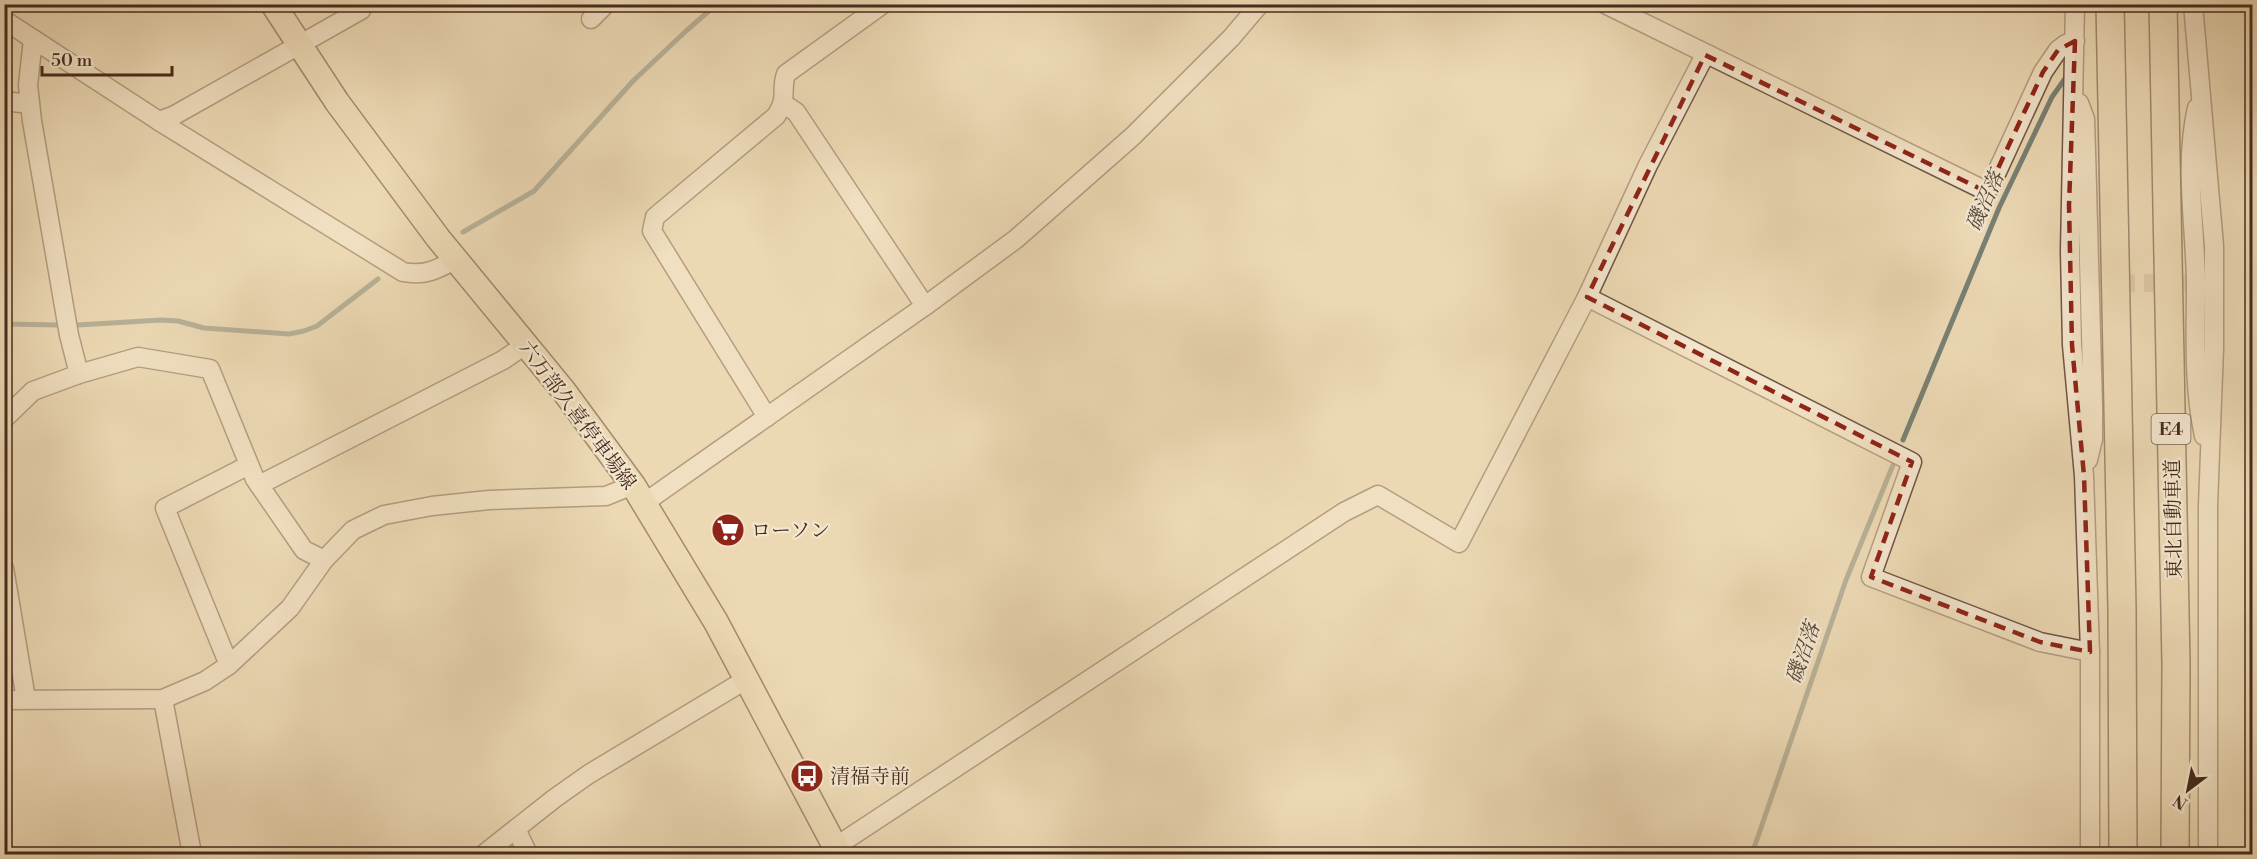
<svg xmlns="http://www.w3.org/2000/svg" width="2257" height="859" viewBox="0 0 2257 859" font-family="'Libre Bodoni','Noto Serif JP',serif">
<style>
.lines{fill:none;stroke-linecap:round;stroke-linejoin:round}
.stream{stroke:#788174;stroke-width:5}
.minor-tunnel{stroke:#cbb696;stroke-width:18;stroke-dasharray:18 9;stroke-linecap:butt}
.minor-casing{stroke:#705644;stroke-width:21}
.major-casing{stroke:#472b1e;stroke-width:27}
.highway-casing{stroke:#472b1e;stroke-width:30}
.minor{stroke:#f3e6ce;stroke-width:18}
.major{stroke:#ecd9b4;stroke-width:24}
.highway{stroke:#ecd9b4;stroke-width:27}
.marked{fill:none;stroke:#8f2418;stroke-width:4.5;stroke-dasharray:12 8;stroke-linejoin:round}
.labels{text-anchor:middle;stroke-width:4.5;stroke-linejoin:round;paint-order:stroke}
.shield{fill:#f3e6ce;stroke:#7b6353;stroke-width:1.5}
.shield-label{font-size:18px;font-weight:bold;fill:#472b1e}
.street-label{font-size:20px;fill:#472b1e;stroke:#f3e6ce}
.poi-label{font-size:20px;fill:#472b1e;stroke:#f3e6ce;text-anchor:start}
.water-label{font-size:21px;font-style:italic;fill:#57483b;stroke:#f3e6ce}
</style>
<rect width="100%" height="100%" fill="#ecd9b4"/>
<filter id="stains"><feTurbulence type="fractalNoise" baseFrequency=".00333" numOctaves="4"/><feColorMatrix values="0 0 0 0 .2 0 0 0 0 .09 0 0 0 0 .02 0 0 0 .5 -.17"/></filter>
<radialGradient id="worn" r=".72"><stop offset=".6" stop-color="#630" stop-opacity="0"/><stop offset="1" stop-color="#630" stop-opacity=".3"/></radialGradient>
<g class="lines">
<!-- stream -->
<g class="stream">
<path d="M463,232L534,191L633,81L686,31L717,4"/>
<path d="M4,324L58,325"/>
<path d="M78,325L161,320L178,321L204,328L289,334L304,331L317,326L378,279"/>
<path d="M1903,440L1999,208L2052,97L2064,80"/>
<path d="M1752,854L1846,580L1893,465"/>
</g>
<!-- minor-tunnel -->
<path class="minor-tunnel" d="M2090,284L2196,282"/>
<!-- minor casing -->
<g class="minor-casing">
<g id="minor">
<path d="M1605,4L1982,189L1990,187L2043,72L2058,50L2066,44L2075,41"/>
<path d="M2075,4L2070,251L2072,345L2084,476L2090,652V854"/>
<path d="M2193,4L2214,246V349L2208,505V854"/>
<path d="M591,19L606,4"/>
<path d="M4,20L159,121L403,272C425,276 436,270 455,260"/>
<path d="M33,39L28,85L32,121L69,335L79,374"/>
<path d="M4,101L30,104"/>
<path d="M2079,103L2085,119L2086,151L2093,407V439L2088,460"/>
<path d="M784,104L796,112L925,306"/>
<path d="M2197,108C2184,164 2195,224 2196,281C2196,333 2193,385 2204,436"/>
<path d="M159,121L173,116L361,10L362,4"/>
<path d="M1587,297L1912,462L1871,577L2040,642L2090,652"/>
<path d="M767,417L652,231L655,217L776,116C789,96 780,91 786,74L883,4"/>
<path d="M4,419L33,391L79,374L138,357L210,369L255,479L304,550L324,560"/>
<path d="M259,485L503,360L525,345"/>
<path d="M644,503L925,306L1016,239L1133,136L1231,38L1260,4"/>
<path d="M4,568L26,699"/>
<path d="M229,665L165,508L249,465"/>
<path d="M163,699L192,854"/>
<path d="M4,700L163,699L205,681L229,665L290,608L324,560L353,530L384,515L432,506L489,500L606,496L633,485"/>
<path d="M516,829L528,854"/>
<path d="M835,847L1344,512L1378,495L1459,543L1587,297L1648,165L1705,55"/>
<path d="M484,854L555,798L589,774L747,679"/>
</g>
</g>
<!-- major casing -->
<g class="major-casing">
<path id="major" d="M273,4L337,102L438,238L563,390L633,485L716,622L839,854"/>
</g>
<!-- highway casing -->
<g class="highway-casing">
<g id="highway">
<path d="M2110,4L2122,609L2123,854"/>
<path d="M2163,4L2176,664L2175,854"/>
</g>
</g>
<!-- minor -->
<use href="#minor" class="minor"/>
<!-- major -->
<use href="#major" class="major"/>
<!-- highway -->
<use href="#highway" class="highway"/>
</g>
<!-- marked area -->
<path d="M0 0H2257V859H0ZM2075,41L2069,205L2072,345L2084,476L2090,652L2040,642L1871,577L1912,462L1587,297L1705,55L1987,192L2043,72L2058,50Z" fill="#ecd9b4" fill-opacity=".55" fill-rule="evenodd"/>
<path class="marked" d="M2075,41L2069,205L2072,345L2084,476L2090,652L2040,642L1871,577L1912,462L1587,297L1705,55L1987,192L2043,72L2058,50Z"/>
<!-- icons -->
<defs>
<g id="supermarket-disc" transform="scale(1.725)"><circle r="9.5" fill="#8f2418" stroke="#f3e6ce"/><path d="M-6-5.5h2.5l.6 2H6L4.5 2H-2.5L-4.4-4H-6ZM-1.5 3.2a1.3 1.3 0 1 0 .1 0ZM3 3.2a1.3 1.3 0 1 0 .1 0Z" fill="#fff"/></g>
<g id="bus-disc" transform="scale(1.725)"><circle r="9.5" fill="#8f2418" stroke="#f3e6ce"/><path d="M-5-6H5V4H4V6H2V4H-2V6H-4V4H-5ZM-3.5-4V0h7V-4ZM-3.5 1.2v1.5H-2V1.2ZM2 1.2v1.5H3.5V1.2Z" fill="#fff"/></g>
</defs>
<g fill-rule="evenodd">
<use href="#supermarket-disc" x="728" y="530"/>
<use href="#bus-disc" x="807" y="776"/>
</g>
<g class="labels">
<!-- shield labels -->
<rect class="shield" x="2151.5" y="414" width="39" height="30" rx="4.5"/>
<g class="shield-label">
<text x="2171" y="435">E4</text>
</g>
<!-- street labels -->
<g class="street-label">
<text transform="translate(578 415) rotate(53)" y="7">六万部久喜停車場線</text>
<text transform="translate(2173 519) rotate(-91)" y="7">東北自動車道</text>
</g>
<!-- poi labels -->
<g class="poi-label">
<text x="751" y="537">ローソン</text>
<text x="830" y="783">清福寺前</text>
</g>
<!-- water labels -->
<g class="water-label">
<text transform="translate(1985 201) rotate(-66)" y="7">磯沼落</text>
<text transform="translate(1803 653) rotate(-71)" y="7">磯沼落</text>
</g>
</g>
<!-- margin -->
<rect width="2257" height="859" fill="none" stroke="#ecd9b4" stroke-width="24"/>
<rect x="6" y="6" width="2245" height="847" fill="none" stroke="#472b1e" stroke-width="3"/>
<rect x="12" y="12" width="2233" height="835" fill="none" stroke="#472b1e" stroke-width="1.5"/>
<!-- north arrow -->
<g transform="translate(2188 790) rotate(212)" stroke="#f3e6ce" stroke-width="4.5" paint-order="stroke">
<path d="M0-4.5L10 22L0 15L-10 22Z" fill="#472b1e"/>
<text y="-9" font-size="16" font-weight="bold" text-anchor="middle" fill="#472b1e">N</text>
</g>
<!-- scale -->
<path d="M42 66v9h130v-9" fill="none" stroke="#472b1e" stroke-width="3"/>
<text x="51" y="66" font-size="18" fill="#472b1e" stroke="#f3e6ce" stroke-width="4.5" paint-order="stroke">50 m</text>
<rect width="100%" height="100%" filter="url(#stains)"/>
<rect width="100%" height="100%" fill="url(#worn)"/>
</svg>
